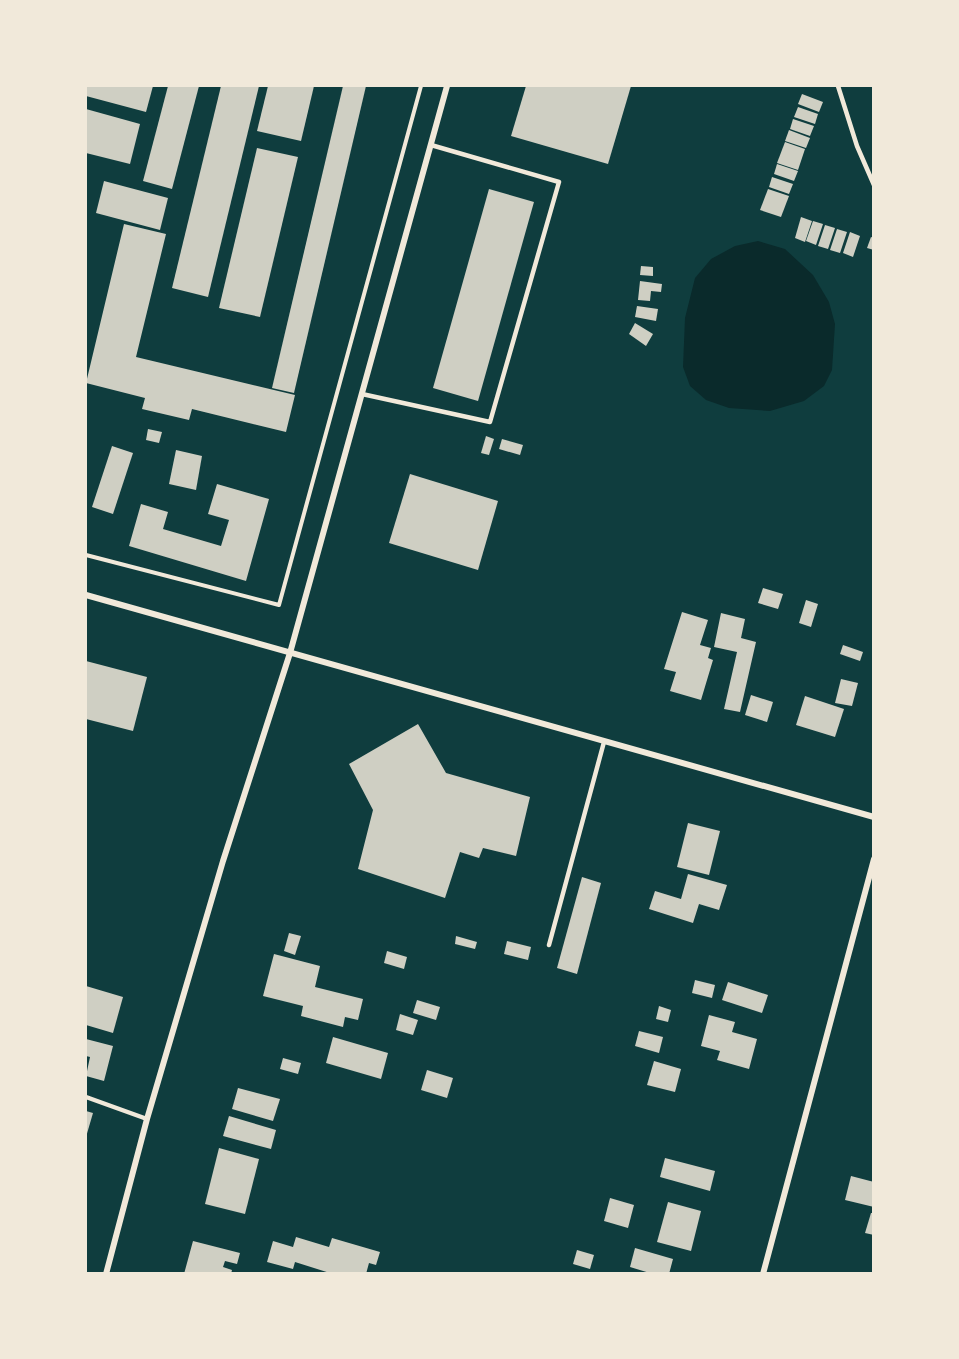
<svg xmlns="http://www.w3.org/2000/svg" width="959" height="1359" viewBox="0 0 959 1359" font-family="Mulish,sans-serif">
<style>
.water{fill:#0a2a2b}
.building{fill:#cfcfc3}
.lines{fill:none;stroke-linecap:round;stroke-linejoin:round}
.path{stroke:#f1e9da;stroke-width:4}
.service{stroke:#f1e9da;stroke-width:4.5}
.minor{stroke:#f1e9da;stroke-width:6}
</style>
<rect width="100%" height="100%" fill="#0f3d3e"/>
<!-- water -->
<path class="water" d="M758,241L785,249L813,275L829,302L835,324L832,370L824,386L804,401L770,411L729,408L706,400L690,386L683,367L685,318L695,278L711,259L735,246Z"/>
<!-- building -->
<g class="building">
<path d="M86,86H153L146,112L86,96Z"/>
<path d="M168,86H199L172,189L143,181Z"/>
<path d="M221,86H259L208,297L172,288Z"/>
<path d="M268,86H314L301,141L257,131Z"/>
<path d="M343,86H366L294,393L272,388Z"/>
<path d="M526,86H631L608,164L511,136Z"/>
<path d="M802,94L823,102L819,112L798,104Z"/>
<path d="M798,107L818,114L815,124L794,117Z"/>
<path d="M86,109L140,124L130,164L86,153Z"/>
<path d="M793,119L814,126L810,136L790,129Z"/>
<path d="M789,130L810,138L806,148L785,141Z"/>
<path d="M785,142L805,149L798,170L777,163Z"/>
<path d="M257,148L298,157L260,317L219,308Z"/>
<path d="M777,164L798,171L794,181L774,174Z"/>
<path d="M772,177L793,184L789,194L769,187Z"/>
<path d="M104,181L168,198L160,230L96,213Z"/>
<path d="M489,189L534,202L478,401L433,388Z"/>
<path d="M768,189L789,196L781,217L760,210Z"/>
<path d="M801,217L812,221L805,242L795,238Z"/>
<path d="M813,221L823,224L816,245L806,241Z"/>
<path d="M124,224L166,234L136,357L295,395L286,432L192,409L189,420L142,409L145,398L86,383Z"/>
<path d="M825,225L835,228L828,249L818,246Z"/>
<path d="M837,229L847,232L840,253L830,250Z"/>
<path d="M850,232L860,236L853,257L843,253Z"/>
<path d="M871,237L874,238V250L867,248Z"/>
<path d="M641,266L653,267V276L640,275Z"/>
<path d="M640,281L662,284L661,292L651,291L650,301L638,300Z"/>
<path d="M637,306L658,309L656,321L635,317Z"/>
<path d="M635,323L653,334L646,346L629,334Z"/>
<path d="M148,429L162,432L159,443L146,440Z"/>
<path d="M486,436L494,439L489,455L481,453Z"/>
<path d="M502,439L523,445L520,455L499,449Z"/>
<path d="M112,446L133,453L113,514L92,507Z"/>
<path d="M176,450L202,456L196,490L169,484Z"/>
<path d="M410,474L498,501L478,570L389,543Z"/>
<path d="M217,484L269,499L246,581L129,546L141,504L168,512L163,529L221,546L229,520L208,514Z"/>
<path d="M763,588L783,594L778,609L758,603Z"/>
<path d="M806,600L818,604L811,627L799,623Z"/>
<path d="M682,612L708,620L700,645L711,648L708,658L713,660L701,700L670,691L676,672L664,669Z"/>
<path d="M721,613L745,619L741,638L756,642L740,712L724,709L737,652L714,647Z"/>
<path d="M843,645L863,652L860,661L840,654Z"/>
<path d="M86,661L147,677L133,731L86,719Z"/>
<path d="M841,679L858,683L852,706L835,703Z"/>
<path d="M751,695L773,702L767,722L745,715Z"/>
<path d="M805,696L844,709L835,737L796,725Z"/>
<path d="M418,724L446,773L530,797L516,856L483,848L479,858L460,852L445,898L358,869L373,810L349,764Z"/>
<path d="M688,823L720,831L709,875L677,867Z"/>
<path d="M688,874L727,885L719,910L699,904L693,923L649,909L655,891L681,899Z"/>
<path d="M582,877L601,883L577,974L557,968Z"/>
<path d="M289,933L301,936L295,955L284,951Z"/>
<path d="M456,936L477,942L475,949L455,944Z"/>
<path d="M507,941L531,947L528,960L504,954Z"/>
<path d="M387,951L407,957L404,969L384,963Z"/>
<path d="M274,954L320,966L315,987L363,999L358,1020L345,1017L343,1027L301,1016L303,1006L263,996Z"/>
<path d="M695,980L715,985L712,998L692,993Z"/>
<path d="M728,982L768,995L762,1013L722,1000Z"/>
<path d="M86,986L123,997L113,1033L86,1025Z"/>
<path d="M417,1000L440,1007L436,1020L413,1013Z"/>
<path d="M659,1006L671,1010L668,1022L656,1019Z"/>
<path d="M400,1014L418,1020L413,1035L396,1030Z"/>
<path d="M709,1015L735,1022L732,1032L757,1039L749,1069L717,1060L720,1051L701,1046Z"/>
<path d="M639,1031L663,1037L659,1053L635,1046Z"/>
<path d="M333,1037L388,1053L381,1079L326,1063Z"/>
<path d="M86,1039L113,1046L104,1081L86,1076L90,1057L86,1056Z"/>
<path d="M283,1058L301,1063L298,1074L280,1069Z"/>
<path d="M654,1061L681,1069L675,1092L647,1085Z"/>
<path d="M427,1070L453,1078L447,1098L421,1090Z"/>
<path d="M238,1088L280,1099L273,1121L232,1109Z"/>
<path d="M86,1111L93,1113L86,1137Z"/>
<path d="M229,1116L276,1130L271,1149L223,1136Z"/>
<path d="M219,1148L259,1159L245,1214L205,1204Z"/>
<path d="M665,1158L715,1171L710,1191L660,1177Z"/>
<path d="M851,1176L874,1182V1207L845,1200Z"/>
<path d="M610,1198L634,1205L628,1228L604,1221Z"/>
<path d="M668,1202L701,1211L691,1251L657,1242Z"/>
<path d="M871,1213H874V1235L865,1233Z"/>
<path d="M296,1237L329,1247L332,1238L380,1252L376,1265L369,1263L366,1274H333L295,1262L293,1269L267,1262L273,1241L293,1247Z"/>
<path d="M193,1241L240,1253L237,1264L225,1261L223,1267L232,1270L231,1274H184Z"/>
<path d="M635,1248L673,1259L669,1274H653L630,1267Z"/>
<path d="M577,1250L594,1255L590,1269L573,1264Z"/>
</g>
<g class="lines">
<!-- path -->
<path class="path" d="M86,555L279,605L421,86"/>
<!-- service -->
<g class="service">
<path d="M838,86L857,146L874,185"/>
<path d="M362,394L490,422L559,182L431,145"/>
<path d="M549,945L604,742"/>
<path d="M86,1097L147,1119"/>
</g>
<!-- minor -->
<g class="minor">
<path d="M86,595L874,817"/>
<path d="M106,1274L147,1119L223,861L290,653L447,86"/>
<path d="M763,1274L874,859"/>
</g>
</g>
<!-- border -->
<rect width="959" height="1359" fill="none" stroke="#f1e9da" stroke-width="174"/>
</svg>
